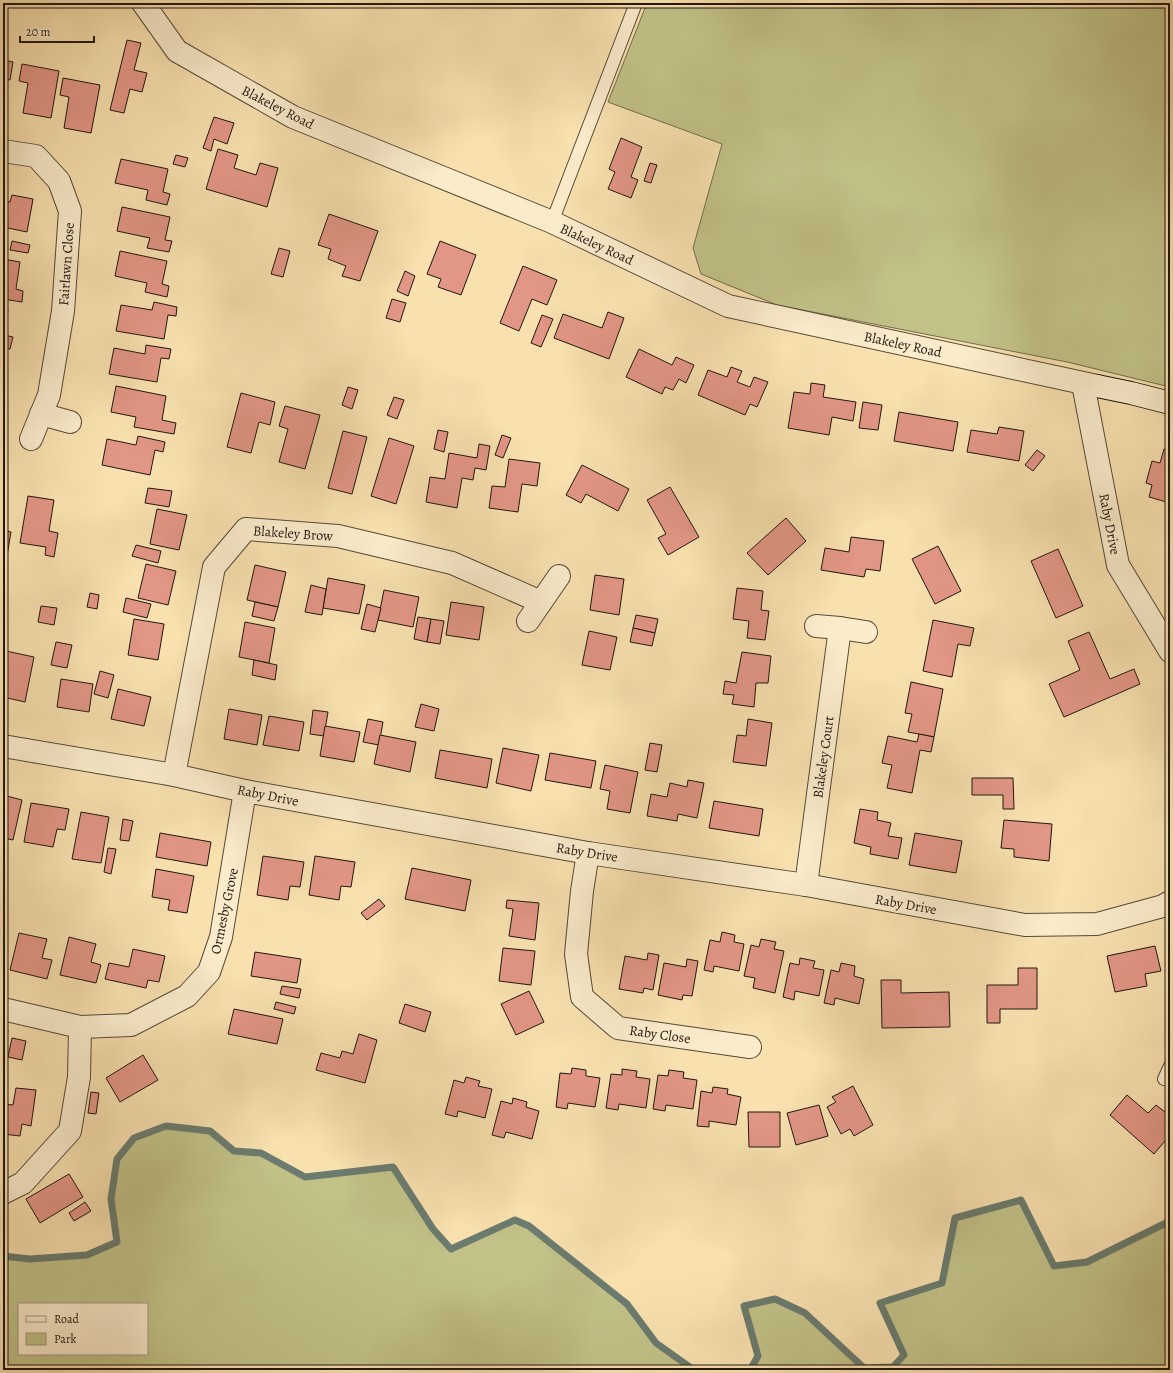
<svg xmlns="http://www.w3.org/2000/svg" width="1173" height="1373" viewBox="0 0 1173 1373" font-family="Alegreya,serif">
<style>
.green{fill:#c1c188;stroke:#706c4c;fill-rule:evenodd}
.lines{fill:none;stroke-linecap:round;stroke-linejoin:round}
.stream{stroke:#6b7b6e;stroke-width:7}
.building{fill:#e29685;stroke:#20170f}
.lane-casing{stroke:#564937;stroke-width:14}
.street-casing{stroke:#564937;stroke-width:24}
.secondary-casing{stroke:#20170f;stroke-width:24}
.lane{stroke:#faebcb;stroke-width:12}
.street{stroke:#faebcb;stroke-width:22}
.secondary{stroke:#faebcb;stroke-width:22}
.labels{text-anchor:middle;stroke-width:4;stroke-linejoin:round;paint-order:stroke}
.street-label{font-size:14px;fill:#20170f;stroke:#faebcb}
</style>
<rect width="100%" height="100%" fill="#f8e0af"/>
<filter id="stains"><feTurbulence type="fractalNoise" baseFrequency=".005" numOctaves="4"/><feColorMatrix values="0 0 0 0 .2 0 0 0 0 .09 0 0 0 0 .02 0 0 0 .5 -.17"/></filter>
<radialGradient id="worn" r=".72"><stop offset=".6" stop-color="#630" stop-opacity="0"/><stop offset="1" stop-color="#630" stop-opacity=".3"/></radialGradient>
<!-- green -->
<g class="green">
<path d="M647,3H1170V387L1067,362L777,305L701,274L693,248L722,144L608,102Z"/>
<path d="M166,1126L210,1131L234,1151L261,1153L305,1177L393,1167L433,1229L451,1248L515,1220L529,1226L627,1304L656,1343L694,1370H3V1256L30,1259L87,1255L117,1242L111,1199L117,1159L134,1138ZM19,1304H147V1354H19Z"/>
<path d="M1021,1200L1054,1265L1087,1262L1170,1221V1370H750L758,1356L744,1306L775,1299L805,1313L864,1368L893,1367L903,1355L880,1303L942,1283L955,1218Z"/>
</g>
<g class="lines">
<!-- stream -->
<g class="stream">
<path d="M3,1256L30,1259L87,1255L117,1242L111,1199L117,1159L134,1138L166,1126L210,1131L234,1151L261,1153L305,1177L393,1167L433,1229L451,1249L515,1220L529,1226L627,1304L656,1343L694,1370"/>
<path d="M750,1370L758,1356L744,1306L775,1299L805,1313L864,1368L893,1367L904,1355L880,1303L942,1283L955,1218L1021,1200L1054,1266L1087,1262L1170,1221"/>
</g>
</g>
<!-- building -->
<g class="building">
<path d="M127,40L141,43L134,70L147,73L142,92L130,89L124,113L110,110Z"/>
<path d="M3,60L13,62L10,80L3,79Z"/>
<path d="M22,64L59,71L51,118L23,113L28,83L19,81Z"/>
<path d="M63,78L100,85L91,133L64,128L69,97L60,95Z"/>
<path d="M214,117L234,123L227,144L214,139L211,151L203,148Z"/>
<path d="M621,138L642,147L631,177L638,180L631,198L608,189L615,172L609,169Z"/>
<path d="M218,149L238,155L234,168L256,175L260,163L278,168L267,207L206,189Z"/>
<path d="M176,155L188,158L185,167L173,164Z"/>
<path d="M121,159L168,169L163,192L170,194L167,205L146,200L148,190L115,183Z"/>
<path d="M650,163L657,165L651,183L644,181Z"/>
<path d="M12,195L33,199L27,232L3,227V201L10,202Z"/>
<path d="M122,207L170,217L165,240L172,241L169,252L147,248L150,238L117,231Z"/>
<path d="M329,214L378,231L360,281L342,276L346,266L328,259L331,249L318,245Z"/>
<path d="M12,241L30,245L28,253L10,250Z"/>
<path d="M440,241L476,255L461,295L438,287L441,279L427,274Z"/>
<path d="M279,248L290,251L283,277L271,274Z"/>
<path d="M120,251L167,261L162,284L169,286L167,297L145,292L147,283L115,276Z"/>
<path d="M3,259L20,262L16,289L23,291L22,302L3,299Z"/>
<path d="M523,266L557,280L547,305L532,299L519,331L500,323Z"/>
<path d="M405,271L415,276L408,296L397,291Z"/>
<path d="M392,299L406,303L400,322L386,318Z"/>
<path d="M154,302L177,307L176,316L168,315L164,339L116,331L121,305L152,310Z"/>
<path d="M3,309L8,310L4,335L13,337L10,349L3,348Z"/>
<path d="M608,312L624,318L609,359L554,338L563,314L602,328Z"/>
<path d="M542,315L553,319L541,347L531,343Z"/>
<path d="M146,345L171,349L169,359L161,358L157,382L109,374L114,348L145,354Z"/>
<path d="M639,349L672,365L676,357L694,365L686,383L679,379L673,390L665,387L662,394L626,377Z"/>
<path d="M731,367L742,371L737,382L750,387L754,377L768,382L757,407L750,404L745,415L698,395L708,370L727,377Z"/>
<path d="M811,383L825,385L823,397L856,402L853,421L832,417L829,435L788,428L794,392L810,394Z"/>
<path d="M116,386L166,396L162,420L176,423L174,434L134,427L136,417L111,412Z"/>
<path d="M348,387L358,390L352,409L342,405Z"/>
<path d="M241,393L275,402L270,425L259,422L251,453L227,447Z"/>
<path d="M394,397L404,400L397,419L387,415Z"/>
<path d="M863,402L882,405L878,430L859,428Z"/>
<path d="M285,406L320,415L305,469L279,462L288,429L279,426Z"/>
<path d="M899,412L958,422L953,451L894,441Z"/>
<path d="M999,427L1024,431L1019,461L967,452L971,430L997,434Z"/>
<path d="M438,430L448,432L444,452L434,449Z"/>
<path d="M343,431L367,437L352,494L328,488Z"/>
<path d="M502,435L511,438L503,458L495,455Z"/>
<path d="M138,436L165,442L163,452L155,450L150,475L102,465L107,439L136,445Z"/>
<path d="M389,438L414,446L396,504L371,496Z"/>
<path d="M479,444L490,446L486,470L475,468L473,480L462,478L457,508L426,502L430,477L445,479L449,453L477,458Z"/>
<path d="M1164,449L1170,451V503L1149,497L1152,485L1146,483L1152,461L1160,463Z"/>
<path d="M1037,450L1045,456L1033,471L1025,465Z"/>
<path d="M509,459L540,463L537,486L522,484L518,512L489,508L492,486L505,487Z"/>
<path d="M582,465L629,489L618,511L586,494L581,503L566,495Z"/>
<path d="M670,487L699,537L668,555L658,538L666,534L647,500Z"/>
<path d="M148,488L172,491L169,507L145,503Z"/>
<path d="M28,496L54,500L49,531L58,533L54,557L45,555L46,547L20,543Z"/>
<path d="M3,498L7,499L3,524Z"/>
<path d="M157,509L187,515L179,550L150,544Z"/>
<path d="M786,518L806,541L768,575L747,553Z"/>
<path d="M3,530L11,532L7,556L3,555Z"/>
<path d="M851,537L884,541L880,571L866,569L864,577L821,570L825,548L849,552Z"/>
<path d="M136,545L161,551L158,563L132,556Z"/>
<path d="M938,546L961,591L935,604L912,559Z"/>
<path d="M1058,549L1083,606L1056,618L1031,561Z"/>
<path d="M146,564L176,571L168,605L138,598Z"/>
<path d="M255,565L286,572L278,607L247,600Z"/>
<path d="M595,575L624,579L619,615L590,610Z"/>
<path d="M328,578L365,585L359,614L323,608Z"/>
<path d="M311,585L326,589L322,615L305,612Z"/>
<path d="M737,588L763,591L761,610L769,611L765,640L747,638L749,621L733,619Z"/>
<path d="M384,590L419,597L413,627L378,620Z"/>
<path d="M90,593L99,595L97,609L87,607Z"/>
<path d="M126,598L151,604L147,618L123,612Z"/>
<path d="M255,602L278,607L274,621L252,616Z"/>
<path d="M451,602L484,607L479,640L446,635Z"/>
<path d="M367,604L381,608L375,632L361,629Z"/>
<path d="M41,606L57,608L54,625L38,622Z"/>
<path d="M636,615L658,619L655,633L633,628Z"/>
<path d="M418,617L431,619L427,642L414,639Z"/>
<path d="M134,619L164,624L158,660L128,655Z"/>
<path d="M431,619L444,621L440,644L427,642Z"/>
<path d="M933,620L974,628L970,646L958,644L952,677L923,671Z"/>
<path d="M245,622L275,628L269,663L239,657Z"/>
<path d="M633,628L655,633L652,646L630,642Z"/>
<path d="M589,631L617,637L610,670L582,665Z"/>
<path d="M1089,632L1110,679L1134,669L1140,684L1064,717L1049,684L1080,670L1068,641Z"/>
<path d="M56,642L72,645L67,668L51,665Z"/>
<path d="M6,651L34,657L25,702L3,697V665Z"/>
<path d="M742,652L771,656L768,683H756L754,707L732,704L734,695L723,694L725,681L736,683Z"/>
<path d="M254,660L277,665L275,680L252,675Z"/>
<path d="M100,671L114,675L108,698L94,694Z"/>
<path d="M61,679L93,684L89,712L57,707Z"/>
<path d="M911,682L943,689L934,737L908,732L912,714L905,713Z"/>
<path d="M118,689L151,697L144,726L111,719Z"/>
<path d="M421,704L439,709L434,731L415,727Z"/>
<path d="M229,709L262,715L257,745L224,739Z"/>
<path d="M313,710L328,712L324,736L310,734Z"/>
<path d="M269,716L304,722L299,751L263,745Z"/>
<path d="M368,719L383,722L379,745L363,742Z"/>
<path d="M748,719L772,723L766,766L733,762L737,735L746,736Z"/>
<path d="M325,726L360,732L354,762L320,756Z"/>
<path d="M919,734L934,737L931,752L920,750L912,793L887,788L892,765L882,763L888,736L917,742Z"/>
<path d="M380,735L416,742L410,772L374,764Z"/>
<path d="M650,743L662,745L657,772L645,770Z"/>
<path d="M503,748L539,755L531,791L496,783Z"/>
<path d="M440,750L492,759L487,788L435,778Z"/>
<path d="M550,753L596,761L591,788L545,780Z"/>
<path d="M605,765L638,772L630,813L607,809L610,791L600,789Z"/>
<path d="M972,778H1013L1014,809H1003V795H972Z"/>
<path d="M688,780L704,783L697,818L678,814L677,821L647,816L651,794L667,797L670,783L687,787Z"/>
<path d="M3,795L22,800L13,840L3,838Z"/>
<path d="M714,801L763,809L759,836L709,828Z"/>
<path d="M31,803L69,809L65,830L57,829L53,847L24,842Z"/>
<path d="M860,809L878,812L877,820L891,823L888,836L902,838L898,859L870,854L871,847L854,843Z"/>
<path d="M81,812L109,817L101,863L72,859Z"/>
<path d="M123,819L133,821L129,841L120,840Z"/>
<path d="M1004,820L1052,824L1049,861L1014,857V849L1001,848Z"/>
<path d="M160,833L211,842L207,866L156,857Z"/>
<path d="M915,833L962,841L956,873L909,865Z"/>
<path d="M108,848L116,849L111,874L104,872Z"/>
<path d="M263,856L304,862L300,887L290,886L288,900L257,895Z"/>
<path d="M315,856L355,862L351,887L341,886L339,900L309,895Z"/>
<path d="M412,868L471,880L465,911L405,899Z"/>
<path d="M156,869L194,876L187,913L168,910L170,900L152,897Z"/>
<path d="M379,899L385,906L367,920L361,913Z"/>
<path d="M507,900L539,903L535,940L509,936L513,909L506,908Z"/>
<path d="M722,932L735,935L734,942L744,944L739,971L714,966L713,972L704,970L710,940L720,942Z"/>
<path d="M19,933L47,939L42,958L52,960L47,979L10,970Z"/>
<path d="M69,937L96,944L91,962L101,965L96,983L60,975Z"/>
<path d="M761,939L776,942L774,949L784,951L775,993L753,988L755,978L744,976L751,945L759,947Z"/>
<path d="M1155,946L1161,971L1145,974L1147,986L1115,992L1107,956Z"/>
<path d="M503,948L535,951L531,985L499,981Z"/>
<path d="M133,949L165,956L159,982L148,980L146,988L105,979L109,963L129,967Z"/>
<path d="M255,952L301,959L297,983L251,976Z"/>
<path d="M648,953L659,955L653,990L644,988L643,993L619,989L625,956L647,960Z"/>
<path d="M800,958L815,961L813,968L824,970L819,996L795,991L794,1000L783,997L790,963L799,965Z"/>
<path d="M687,959L698,961L692,996L683,995L682,1000L658,995L664,963L686,967Z"/>
<path d="M841,963L855,966L854,976L864,979L859,1004L835,998L834,1005L824,1003L831,970L839,972Z"/>
<path d="M1018,968H1037V1009H1000V1023H987V985H1018Z"/>
<path d="M881,980H901V993L949,992L950,1027L882,1028Z"/>
<path d="M282,986L301,989L299,998L280,994Z"/>
<path d="M529,991L544,1022L516,1035L501,1004Z"/>
<path d="M276,1002L296,1007L294,1014L274,1009Z"/>
<path d="M405,1004L431,1012L425,1032L399,1023Z"/>
<path d="M234,1009L283,1019L277,1044L228,1034Z"/>
<path d="M3,1029L8,1030L3,1054Z"/>
<path d="M359,1034L377,1040L365,1083L316,1070L321,1053L340,1058L342,1051L353,1054Z"/>
<path d="M12,1038L26,1041L22,1060L8,1057Z"/>
<path d="M143,1055L158,1080L120,1102L106,1078Z"/>
<path d="M572,1068L586,1070V1076L600,1078L595,1107L568,1103L567,1109L556,1107L560,1073L571,1074Z"/>
<path d="M622,1069L637,1071L636,1077L650,1079L646,1108L619,1104L618,1110L606,1108L611,1074L622,1075Z"/>
<path d="M669,1070L684,1072L683,1078L697,1080L693,1109L666,1105L665,1111L653,1109L658,1075L668,1076Z"/>
<path d="M466,1077L480,1081L478,1086L492,1089L485,1118L458,1111L457,1117L445,1114L454,1080L464,1083Z"/>
<path d="M853,1086L873,1125L854,1136L850,1129L841,1134L827,1107L836,1102L832,1097Z"/>
<path d="M713,1087L728,1089L727,1094L741,1097L736,1125L709,1121V1127L697,1126L701,1091L712,1093Z"/>
<path d="M16,1088L36,1090L31,1126L22,1124L20,1136L3,1134V1104L13,1105Z"/>
<path d="M91,1092L99,1093L96,1114L88,1113Z"/>
<path d="M1127,1095L1148,1113L1156,1105L1170,1116V1135L1154,1154L1110,1115Z"/>
<path d="M513,1098L527,1102L526,1107L539,1111L532,1139L506,1132L504,1138L492,1135L501,1101L512,1104Z"/>
<path d="M819,1105L828,1136L796,1145L787,1113Z"/>
<path d="M748,1112H780V1147H749Z"/>
<path d="M69,1174L83,1197L40,1223L26,1199Z"/>
<path d="M85,1202L91,1211L74,1221L69,1213Z"/>
</g>
<g class="lines">
<!-- lane casing -->
<g class="lane-casing">
<g id="lane">
<path d="M552,222L636,3"/>
<path d="M1164,1079L1170,1066"/>
</g>
</g>
<!-- street casing -->
<g class="street-casing">
<g id="street">
<path d="M143,3L177,51L293,117L552,222L728,306L1097,386"/>
<path d="M3,151L36,156L59,181L70,211L63,311L49,395L31,439"/>
<path d="M1083,384L1118,565L1170,651"/>
<path d="M41,414L70,422"/>
<path d="M528,621L559,576"/>
<path d="M816,626L840,628"/>
<path d="M3,746L174,775L245,791L588,853L806,885L1025,925L1097,924L1163,906L1170,902"/>
<path d="M174,775L214,567L246,529L338,536L452,563L541,602"/>
<path d="M588,853L582,891L576,954L582,997L618,1028L750,1047"/>
<path d="M806,885L840,628L866,632"/>
<path d="M3,1009L80,1027L131,1025L187,996L209,972L221,937L245,791"/>
<path d="M3,1193L23,1183L70,1131L79,1077L80,1027"/>
</g>
</g>
<!-- secondary casing -->
<g class="secondary-casing">
<path id="secondary" d="M1097,386L1131,393L1170,403"/>
</g>
<!-- lane -->
<use href="#lane" class="lane"/>
<!-- street -->
<use href="#street" class="street"/>
<!-- secondary -->
<use href="#secondary" class="secondary"/>
</g>
<g class="labels">
<!-- street labels -->
<g class="street-label">
<text transform="translate(278 107) rotate(27)" y="5">Blakeley Road</text>
<text transform="translate(597 244) rotate(25)" y="5">Blakeley Road</text>
<text transform="translate(66 264) rotate(-86)" y="5">Fairlawn Close</text>
<text transform="translate(903 344) rotate(12)" y="5">Blakeley Road</text>
<text transform="translate(1110 524) rotate(79)" y="5">Raby Drive</text>
<text transform="translate(293 533) rotate(4)" y="5">Blakeley Brow</text>
<text transform="translate(823 757) rotate(-82)" y="5">Blakeley Court</text>
<text transform="translate(268 795) rotate(11)" y="5">Raby Drive</text>
<text transform="translate(587 852) rotate(9)" y="5">Raby Drive</text>
<text transform="translate(906 904) rotate(10)" y="5">Raby Drive</text>
<text transform="translate(224 911) rotate(-78)" y="5">Ormesby Grove</text>
<text transform="translate(660 1034) rotate(8)" y="5">Raby Close</text>
</g>
</g>
<!-- margin -->
<rect width="1173" height="1373" fill="none" stroke="#f8e0af" stroke-width="16"/>
<rect x="4" y="4" width="1165" height="1365" fill="none" stroke="#20170f" stroke-width="2"/>
<rect x="8" y="8" width="1157" height="1357" fill="none" stroke="#20170f"/>
<!-- legend -->
<rect x="18" y="1303" width="130" height="52" fill="#faebcb" stroke="#a39680"/>
<rect x="26" y="1316" width="20" height="6" fill="#faebcb" stroke="#a39680"/>
<text x="54" y="1323" font-size="12" fill="#20170f">Road</text>
<rect x="26" y="1333" width="20" height="12" fill="#c1c188" stroke="#a39680"/>
<text x="54" y="1343" font-size="12" fill="#20170f">Park</text>
<!-- scale -->
<path d="M20 36v6h74v-6" fill="none" stroke="#20170f" stroke-width="2"/>
<text x="26" y="36" font-size="12" fill="#20170f" stroke="#faebcb" stroke-width="3" paint-order="stroke">20 m</text>
<rect width="100%" height="100%" filter="url(#stains)"/>
<rect width="100%" height="100%" fill="url(#worn)"/>
</svg>
